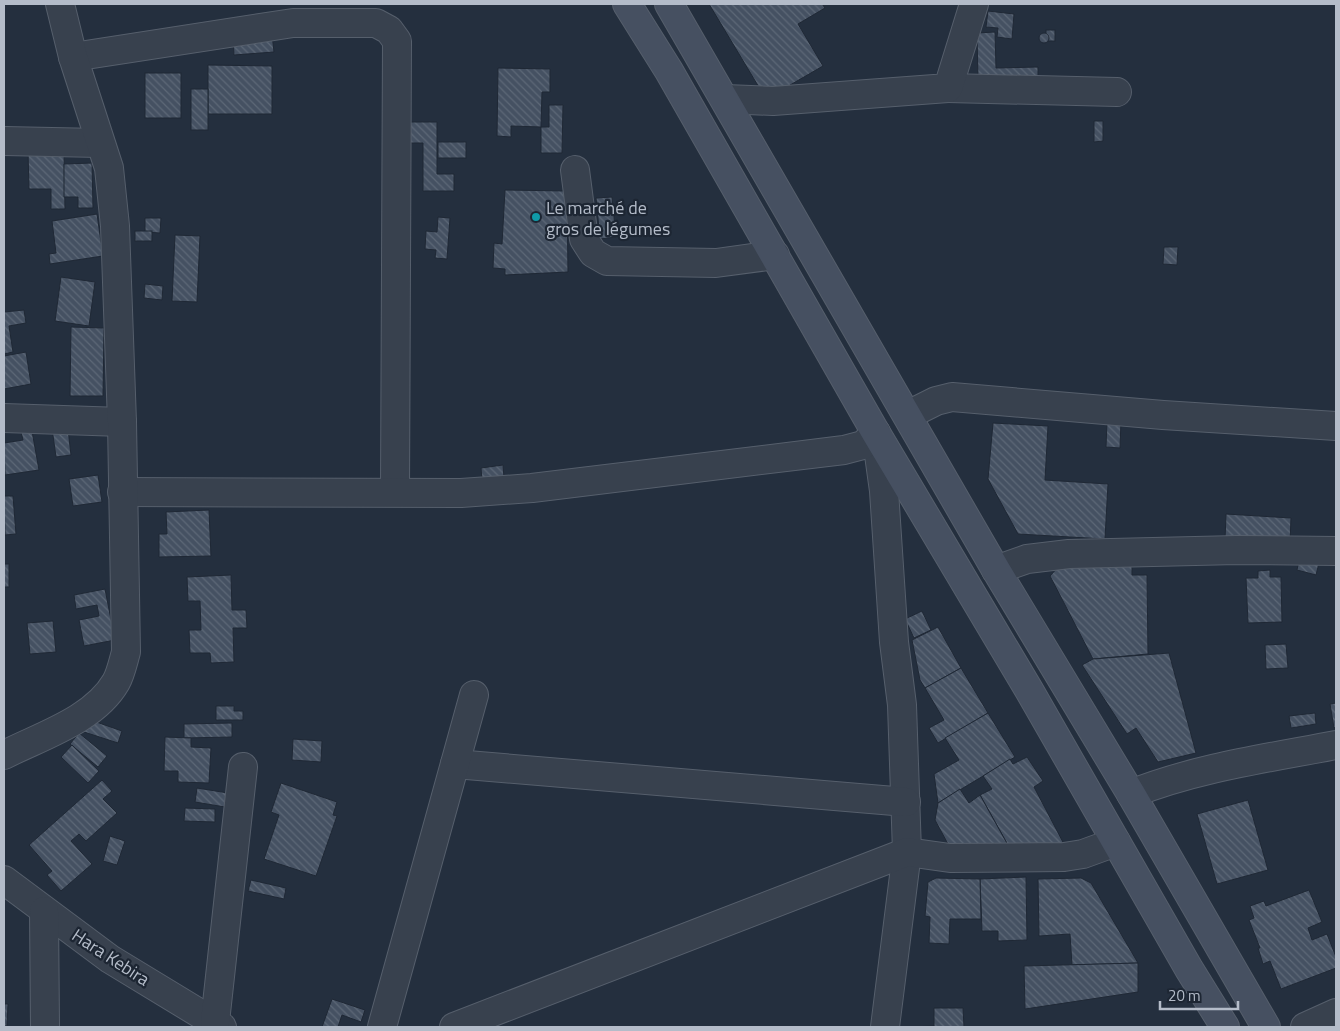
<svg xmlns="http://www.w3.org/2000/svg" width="1340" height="1031" font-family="'Titillium Web',sans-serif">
  <defs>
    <pattern id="building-back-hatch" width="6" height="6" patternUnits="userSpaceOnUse" patternTransform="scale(1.25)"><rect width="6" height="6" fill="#455162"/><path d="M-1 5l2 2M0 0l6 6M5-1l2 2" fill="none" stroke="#5d6877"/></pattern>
  </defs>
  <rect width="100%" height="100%" fill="#242f3e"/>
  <g fill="url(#building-back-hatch)" stroke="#1f2835">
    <path d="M709,4H822L825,8L798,24L823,66L766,99Z"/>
    <path d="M988,11L1014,14L1012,39L997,37L998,28L986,27Z"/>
    <rect x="1046" y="30" width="9" height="11"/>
    <path d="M995,32L996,68L1038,67V81L978,82L977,33Z"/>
    <circle cx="1044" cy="38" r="5"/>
    <path d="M272,34L274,52L234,55L233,38Z"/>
    <path d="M208,65L272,66V114H208Z"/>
    <path d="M498,68L550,69V92H542L541,127L511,126V137L497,136Z"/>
    <rect x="145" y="73" width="36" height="45"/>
    <rect x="191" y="89" width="17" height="41"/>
    <path d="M549,105H563L562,153H541V127H549Z"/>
    <path d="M1094,121H1103V141L1094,142Z"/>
    <path d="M408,122H437V174H454V191H423V143H408Z"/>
    <rect x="438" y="142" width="28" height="16"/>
    <path d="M64,151L65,209H51V189H29L28,152Z"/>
    <path d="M92,163L93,208H78V197H64V164Z"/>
    <path d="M505,190L567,191L568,272L505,275V269L493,268L494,243L502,244Z"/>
    <path d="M612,197L616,237L600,239L596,198Z"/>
    <path d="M97,214L103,256L50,264L49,254L56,253L52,221Z"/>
    <path d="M438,217L450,218L447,259L435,258L436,250L425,249L426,231L437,232Z"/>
    <path d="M145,218H161L160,233L145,232Z"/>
    <rect x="135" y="231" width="17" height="10"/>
    <path d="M175,235L200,236L197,302L172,301Z"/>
    <path d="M1164,247H1178L1177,265L1163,264Z"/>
    <path d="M61,277L95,282L89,326L55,321Z"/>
    <path d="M145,284L163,286L162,300L144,298Z"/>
    <path d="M24,310L26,323L9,326L13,352L4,354V312Z"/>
    <path d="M71,327L104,328L103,396H70Z"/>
    <path d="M26,352L31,384L4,389V356Z"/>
    <path d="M66,412L71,455L56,457L50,414Z"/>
    <path d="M1107,421H1121L1120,448L1106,447Z"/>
    <path d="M993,423L1048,426L1045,480L1108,484L1105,539L1018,534L988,479Z"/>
    <path d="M32,431L39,470L5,475L4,443L23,440L21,432Z"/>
    <path d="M503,465L504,478L482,480L481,468Z"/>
    <path d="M98,475L102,502L73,506L69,479Z"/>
    <path d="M4,496H13L16,534L5,535Z"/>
    <path d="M209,510L211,556L159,557V534H167L166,512Z"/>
    <path d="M1226,514L1291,518L1290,543L1225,540Z"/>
    <path d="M1300,555L1320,559L1316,575L1297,570Z"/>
    <rect x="4" y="564" width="5" height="23"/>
    <path d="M1132,565V575H1147L1148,654L1093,659L1050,576L1059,566Z"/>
    <path d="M1270,570V577H1281L1282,622L1248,623L1246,578H1258V571Z"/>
    <path d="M231,575L232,610H246L247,628H233L234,662L211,663L210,653H190L189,630H201L200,601H188L187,577Z"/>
    <path d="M105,589L115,640L84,646L79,620L99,616L97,605L76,609L74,595Z"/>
    <path d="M922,611L931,630L914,638L905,619Z"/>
    <path d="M53,621L56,652L30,654L27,623Z"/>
    <path d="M938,627L961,668L925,688L920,680L912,640Z"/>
    <path d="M1286,644L1288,668L1266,669L1265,645Z"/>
    <path d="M1169,653L1196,753L1158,762L1136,728L1127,734L1082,665L1093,659Z"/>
    <path d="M961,668L988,713L938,743L929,728L944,720L925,688Z"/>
    <path d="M1336,703V727L1334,728L1330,704Z"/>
    <path d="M216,706H234V711H243V720H216Z"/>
    <path d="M988,713L1015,757L938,803L934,774L959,760L945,738Z"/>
    <path d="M1315,713L1316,724L1291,728L1289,716Z"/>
    <path d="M85,718L122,731L118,743L81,731Z"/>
    <path d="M232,723V737L184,738V724Z"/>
    <path d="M79,733L107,756L98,767L70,744Z"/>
    <path d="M165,737L191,738V747L211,748L209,783L178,782V771H164Z"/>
    <path d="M293,739L322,741L321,762L292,760Z"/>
    <path d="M72,745L99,771L88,783L61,757Z"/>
    <path d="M1027,757L1043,781L1034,787L1065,846L1009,847L980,795L992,789L983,776L1010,759L1013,764Z"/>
    <path d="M102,780L112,791L103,799L117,813L86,841L79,834L71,841L92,864L61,891L47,875L52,871L29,845Z"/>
    <path d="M281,783L337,802L333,815L337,816L316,876L264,859L279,815L271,812Z"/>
    <path d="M197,788L228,793L225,807L195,802Z"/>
    <path d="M960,789L969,803L980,795L1009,847H953L948,844L935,820L938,803Z"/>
    <path d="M1248,800L1268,870L1217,884L1197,814Z"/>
    <path d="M185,808L215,809V822L184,821Z"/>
    <path d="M110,836L125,841L117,865L103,861Z"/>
    <path d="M1026,877L1027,940L998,941V931H982L980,879Z"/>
    <path d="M936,878L980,879L981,919H950L949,944L929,943L930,917L925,916L928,882Z"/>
    <path d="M1081,878L1091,883L1138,963L1072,965L1070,934L1039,936L1038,879Z"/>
    <path d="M251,880L286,888L284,899L248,891Z"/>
    <path d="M1309,890L1322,922L1308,928L1312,940L1327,934L1336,957V968L1281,989L1270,961L1263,964L1258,948H1260L1249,920L1254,918L1250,906L1264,901L1266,906Z"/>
    <path d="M1138,963V992L1025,1009L1024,966Z"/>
    <path d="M332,999L365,1010L361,1022L342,1015L338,1027H322Z"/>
    <path d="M4,1004H8L7,1026H4Z"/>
    <path d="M934,1008H963L964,1027H912L934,1026Z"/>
  </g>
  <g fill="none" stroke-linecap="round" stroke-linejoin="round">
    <g stroke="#565f6c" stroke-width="30">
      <g id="street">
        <path d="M73,57L293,23H376L389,30L397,41L395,491"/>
        <path d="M948,88L1117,92"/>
        <path d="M725,99L773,101L948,88L974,4"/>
        <path d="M4,141L100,143"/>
        <path d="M575,170L584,239L593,253L607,261L716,263L775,255"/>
        <path d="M908,415L936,401L952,397L1163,415L1336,426"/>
        <path d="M4,418L122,422"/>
        <path d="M876,433L884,491L894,642L902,705L907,852L885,1027"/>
        <path d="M122,492L461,493L532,488L844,450L863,445L876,433"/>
        <path d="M996,570L1027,559L1069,554L1237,550L1336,551"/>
        <path d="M4,755C41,736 94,720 116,682C121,673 123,662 126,652L122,422L115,226L109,168L73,57L60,4"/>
        <path d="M455,764L906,802"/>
        <path d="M1131,794C1196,768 1268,758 1336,745"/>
        <path d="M4,880L110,959L222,1027"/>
        <path d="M44,911L45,1027"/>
        <path d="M215,1022L243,767"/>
        <path d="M382,1027L474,695"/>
        <path d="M454,1027L907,852L950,858L1064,857L1083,854L1116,842"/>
        <path d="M1305,1027L1336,1013"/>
      </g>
    </g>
    <g stroke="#565f6c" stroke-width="30">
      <g id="secondary">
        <path d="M627,4L669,71L876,433L1029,690L1189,969L1225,1027"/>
        <path d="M669,4L996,570L1131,794L1266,1027"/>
      </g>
    </g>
    <use href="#street" stroke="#38414e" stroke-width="28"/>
    <use href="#secondary" stroke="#465061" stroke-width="28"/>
  </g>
  <circle fill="#0f9aa8" stroke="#1d2633" stroke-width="2" cx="536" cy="217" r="5"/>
  <g text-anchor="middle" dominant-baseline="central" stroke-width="4.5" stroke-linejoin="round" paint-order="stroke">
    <g font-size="18" fill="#b4bcc9" stroke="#1d2633" text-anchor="start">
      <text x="546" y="207">Le marché de<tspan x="546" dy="21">gros de légumes</tspan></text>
    </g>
    <g font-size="18" fill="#b4bcc9" stroke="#1d2633">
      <text transform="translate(111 957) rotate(33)">Hara Kebira</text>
    </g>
  </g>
  <rect width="1340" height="1031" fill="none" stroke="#b4bcc9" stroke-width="10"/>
  <path d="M1160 1001v8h78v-8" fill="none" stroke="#b4bcc9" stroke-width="2.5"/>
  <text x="1168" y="1001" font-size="15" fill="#b4bcc9" stroke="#1d2633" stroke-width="4" paint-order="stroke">20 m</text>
</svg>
